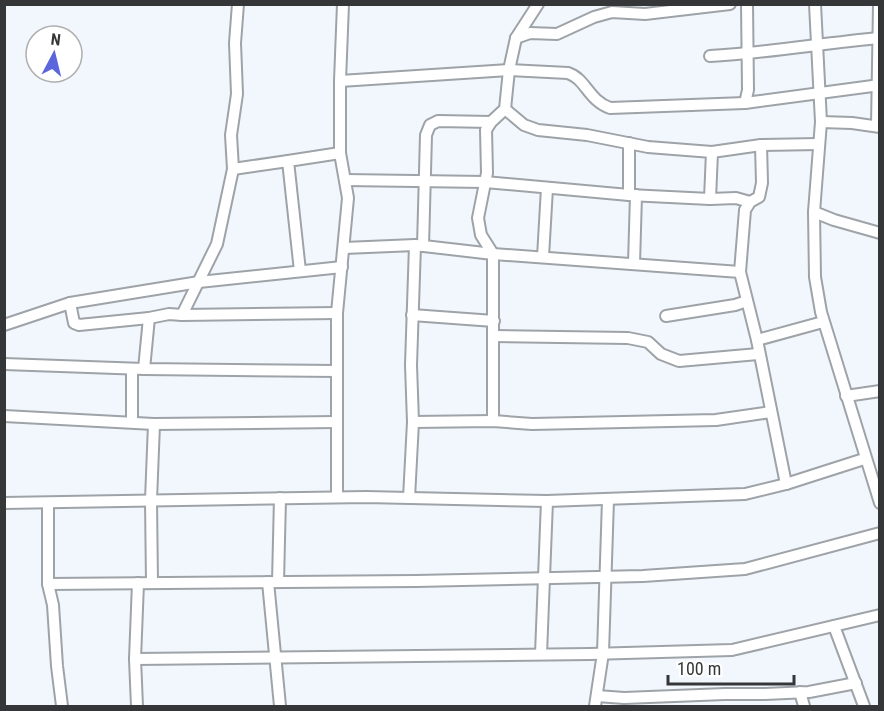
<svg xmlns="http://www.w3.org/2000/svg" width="884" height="711" font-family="'Roboto Condensed',sans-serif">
  <rect width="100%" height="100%" fill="#f2f7fd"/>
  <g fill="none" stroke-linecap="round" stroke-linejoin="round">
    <g stroke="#9ea3a8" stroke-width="14">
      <g id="street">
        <path d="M747,4L748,90L745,103L880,85"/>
        <path d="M815,4L821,122L814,212L815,277L821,312L880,503"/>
        <path d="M516,38L530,33L557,34L594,17L612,12L645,14L730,4"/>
        <path d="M710,56C767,53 823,43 880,38"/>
        <path d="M340,81L509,70L568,73C586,79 588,100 610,108L745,103"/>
        <path d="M505,109L524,125L538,130L587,135L648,147L712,152L761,145L819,144"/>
        <path d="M821,122L852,123L880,127"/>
        <path d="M877,126L879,4"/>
        <path d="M629,143V195"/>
        <path d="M233,169L288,161"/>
        <path d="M345,180L485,182L629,195L710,199L736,198L750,202"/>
        <path d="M710,199L712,152"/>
        <path d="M814,212L834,220L880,233"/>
        <path d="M423,246L426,135L430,125L438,121L491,122"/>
        <path d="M344,248L415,245L493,254L740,272L757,340L786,484"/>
        <path d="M543,257L547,188"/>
        <path d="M634,264L636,195"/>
        <path d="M300,271L288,161L340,153"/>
        <path d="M740,272L745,210L750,202L759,197L762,183L761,145"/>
        <path d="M70,303L74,323L79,325L149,318"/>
        <path d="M182,315L337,313"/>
        <path d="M412,315L494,321"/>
        <path d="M666,316L735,305L747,301"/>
        <path d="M4,325L70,303L199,282L342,267"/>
        <path d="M494,336L628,338L648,342L661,354L679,361L758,354"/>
        <path d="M757,340L823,322"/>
        <path d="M4,364L144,369L337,371"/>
        <path d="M132,369V422"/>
        <path d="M144,369L149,318L169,314L182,315L217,244L233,169L231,135L237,94L235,43L238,4"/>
        <path d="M846,396L880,391"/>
        <path d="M4,416L154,424L336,422"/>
        <path d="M493,421V254L481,235L478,218L487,173L486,130L491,122L505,109L509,70L516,38L538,4"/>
        <path d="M413,422L493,421L532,424L716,420L771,412"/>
        <path d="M337,497V313L348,198L340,153V81L343,4"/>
        <path d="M409,498L413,422L411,365L415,245"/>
        <path d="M4,503L366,497L547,501L745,494L786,484L864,459"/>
        <path d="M48,503V584L53,605L57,666L62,706"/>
        <path d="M268,582L280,706"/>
        <path d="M278,582L280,498"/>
        <path d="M152,583L151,500L154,424"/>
        <path d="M48,584L416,581L643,576L745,569L880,533"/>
        <path d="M834,626L864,706"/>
        <path d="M541,654L547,501"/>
        <path d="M135,659L590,654L732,650L880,615"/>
        <path d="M800,692L804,706"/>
        <path d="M597,696L624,698L725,694H765L809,692L856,683"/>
        <path d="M137,706L135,659L138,583"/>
        <path d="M595,706L603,653L608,500"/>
      </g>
    </g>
    <use href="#street" stroke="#fff" stroke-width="10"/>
  </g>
  <rect width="884" height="711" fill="none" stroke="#343638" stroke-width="12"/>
  <g transform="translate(54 54) rotate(7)"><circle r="28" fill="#ffffff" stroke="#aeafaf" stroke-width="1.5"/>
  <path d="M0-4.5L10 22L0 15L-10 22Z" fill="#5b65dc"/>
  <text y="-9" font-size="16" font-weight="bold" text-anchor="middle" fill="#343638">N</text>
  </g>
  <path d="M668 675v9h126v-9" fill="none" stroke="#343638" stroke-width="3"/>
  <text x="677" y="675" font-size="18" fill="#343638" stroke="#ffffff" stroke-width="4.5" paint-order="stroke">100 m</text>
</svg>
